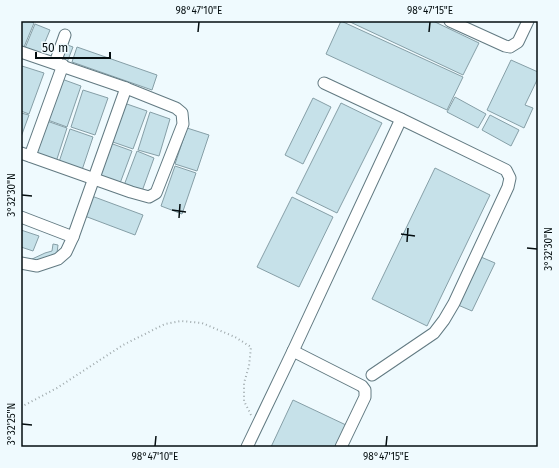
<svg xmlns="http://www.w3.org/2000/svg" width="559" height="468" font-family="'Fira Sans',sans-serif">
  <rect width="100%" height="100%" fill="#effafe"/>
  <g fill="#c6e1e9" stroke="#869fa7">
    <path d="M21,21H30L34,23L24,47L21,45Z"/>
    <path d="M341,21L463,77L447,110L326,54Z"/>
    <path d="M348,21H433L479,43L463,75Z"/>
    <path d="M35,24L50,30L40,54L25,48Z"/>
    <path d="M65,44L73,47L66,65L58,62Z"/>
    <path d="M77,47L157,75L152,90L72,62Z"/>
    <path d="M511,60L538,72V78L525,105L533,108L524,128L487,110Z"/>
    <path d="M22,66L44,73L29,114L21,111V69Z"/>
    <path d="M59,78L81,86L67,127L45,119Z"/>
    <path d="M83,90L108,98L95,135L71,127Z"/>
    <path d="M455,97L486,114L478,128L447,112Z"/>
    <path d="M313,98L331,107L303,164L285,155Z"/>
    <path d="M124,103L147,111L133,149L110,141Z"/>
    <path d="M341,103L382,123L337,213L296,193Z"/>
    <path d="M150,112L170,119L159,156L138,150Z"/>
    <path d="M21,113L29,115L21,137Z"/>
    <path d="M490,115L519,130L511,146L482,130Z"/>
    <path d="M44,120L67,128L55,165L32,157Z"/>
    <path d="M187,128L209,135L197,171L175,164Z"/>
    <path d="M70,129L93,137L81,173L58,165Z"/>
    <path d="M110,143L132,151L119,186L98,178Z"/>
    <path d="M137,151L154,158L141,194L123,188Z"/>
    <path d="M175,166L196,173L182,214L161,206Z"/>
    <path d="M435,168L490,195L427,326L372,299Z"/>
    <path d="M89,195L143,215L135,235L82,215Z"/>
    <path d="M292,197L333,217L299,287L257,267Z"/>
    <path d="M21,230L39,236L33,251L21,247Z"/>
    <path d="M53,244L58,245L57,253L55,256L31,263L30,260L45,253L52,251Z"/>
    <path d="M481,257L495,263L472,311L458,305Z"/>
    <path d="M293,400L346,425L335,447H271Z"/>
  </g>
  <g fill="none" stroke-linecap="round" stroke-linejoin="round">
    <g stroke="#627a82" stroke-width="13">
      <g id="minor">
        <path d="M450,21L505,46L510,47L518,42L528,21"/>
        <path d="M21,52L126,88L176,108L182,113L183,124L156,193L149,197L131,192L21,153"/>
        <path d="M55,63L65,35"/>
        <path d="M324,83L401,119L506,170L510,178L508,187L454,303L444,320L434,333L372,375"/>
        <path d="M30,156L63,65"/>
        <path d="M21,217L73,237"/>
        <path d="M21,263L37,266L58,259L66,252L73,237L126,88"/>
        <path d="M293,351L362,386L365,390V397L341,447"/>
        <path d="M247,447L293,351L401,119"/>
      </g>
    </g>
    <path stroke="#9fa9ac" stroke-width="2" stroke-dasharray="1 3" stroke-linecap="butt" d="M21,407L57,388L123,345L165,324L181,321L202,323L235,337L251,347L249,366L244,383V401L251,415"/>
    <use href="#minor" stroke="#fff" stroke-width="11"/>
  </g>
  <path fill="none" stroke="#050e10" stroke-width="1.5" d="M198,32L199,22M429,32L430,22M22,195L32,196M172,210L186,212M179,218L180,204M401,234L415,236M407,242L408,228M527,248L537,249M22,424L32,425M155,446L156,436M386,446L387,436"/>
  <rect width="559" height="468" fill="none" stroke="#effafe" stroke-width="44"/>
  <path d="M36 52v6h74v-6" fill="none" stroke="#050e10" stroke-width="2"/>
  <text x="42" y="52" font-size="12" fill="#050e10" stroke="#effafe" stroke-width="3" paint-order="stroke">50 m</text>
  <rect x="22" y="22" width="515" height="424" fill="none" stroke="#050e10" stroke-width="1.5"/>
  <g font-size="10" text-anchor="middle" fill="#050e10">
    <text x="199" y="14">98°47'10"E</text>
    <text x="430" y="14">98°47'15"E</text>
    <text transform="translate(11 195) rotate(-90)" y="4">3°32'30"N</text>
    <text transform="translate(548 249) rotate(-90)" y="4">3°32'30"N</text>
    <text transform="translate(11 424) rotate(-90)" y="4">3°32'25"N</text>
    <text x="155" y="460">98°47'10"E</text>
    <text x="386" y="460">98°47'15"E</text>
  </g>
</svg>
